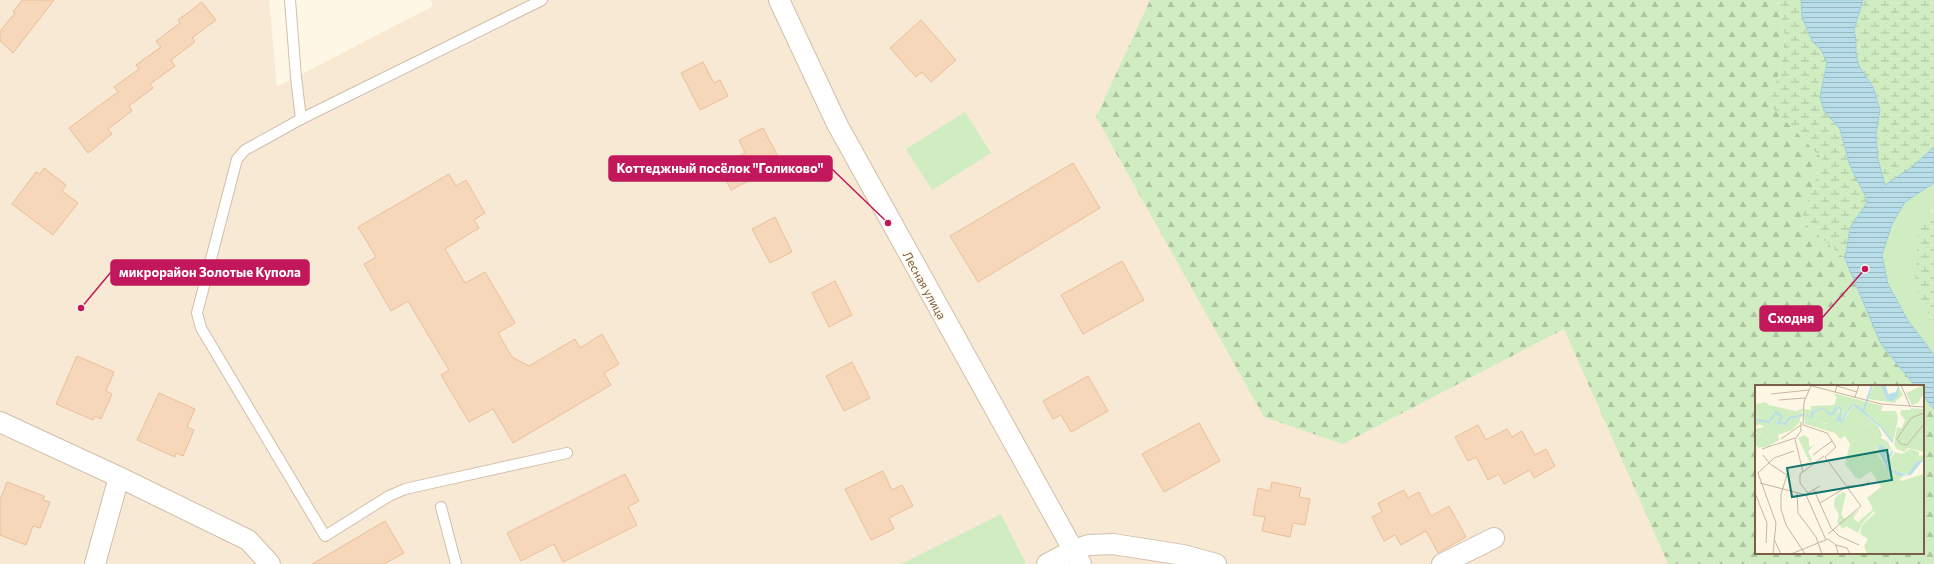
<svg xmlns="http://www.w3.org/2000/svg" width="1934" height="564" font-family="Commissioner,sans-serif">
  <defs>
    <pattern id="forest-firs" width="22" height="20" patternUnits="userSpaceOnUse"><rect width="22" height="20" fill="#d0edc2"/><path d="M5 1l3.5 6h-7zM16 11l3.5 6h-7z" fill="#aec3a0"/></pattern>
    <pattern id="wetland-marsh" width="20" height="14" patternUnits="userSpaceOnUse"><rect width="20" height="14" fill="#d0edc2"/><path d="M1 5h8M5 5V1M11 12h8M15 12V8" fill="none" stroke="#aec3a0"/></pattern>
    <pattern id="water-rules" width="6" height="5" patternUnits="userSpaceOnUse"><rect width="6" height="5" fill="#b8deea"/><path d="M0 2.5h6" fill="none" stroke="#9bb7c0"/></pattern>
  </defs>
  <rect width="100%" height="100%" fill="#fef7e5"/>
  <path fill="#f7e9d3" d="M0,0H269L277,87L433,6L431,0H1150L1096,117L1343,444L1565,328L1668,564H0Z"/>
  <g fill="#d0edc2">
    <path d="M965,112L991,153L932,190L906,149Z"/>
    <path d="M1934,183V209L1931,211L1921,304L1934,321V355L1907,319L1888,284L1882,255L1892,224L1905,202Z"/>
    <path d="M1001,514L1026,564H901Z"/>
  </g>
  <path fill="url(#forest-firs)" d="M1150,0H1778L1785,37L1780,70L1770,104L1824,160L1801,220L1845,259L1881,344L1915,386H1756V553H1923V396L1934,409V564H1668L1564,329L1343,444L1264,417L1096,117Z"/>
  <g fill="url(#wetland-marsh)">
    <path d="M1778,0H1801L1802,17L1812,41L1821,50L1827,62L1824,73V111L1840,129L1850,166L1868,201L1850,228L1845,259L1801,220L1823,160L1769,104L1780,70L1785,37Z"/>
    <path d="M1863,0H1934V147L1912,167L1885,185L1878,159L1876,135L1880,110L1873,87L1859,66L1856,54V42L1854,30Z"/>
    <path d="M1934,209V321L1921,304L1915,280L1918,232Z"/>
  </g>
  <path fill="url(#water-rules)" stroke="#9dcddd" d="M1801,0H1863L1854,30L1856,42V54L1859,66L1873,87L1880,110L1876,135L1878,159L1885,185L1912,167L1934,147V183L1905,202L1892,224L1882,255L1888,284L1907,319L1934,355V409L1923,396V386H1915L1881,344L1845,259L1850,228L1868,201L1850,166L1840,129L1824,111L1820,97L1827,62L1821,50L1812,41L1802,17Z"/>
  <g fill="#f6d7ba" stroke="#eabf99">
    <path d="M22,0H54L13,53L0,41V31L15,13L13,12Z"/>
    <path d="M202,2L216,20L192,38L195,42L171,60L175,66L150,84L153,88L129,106L132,111L108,129L112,134L88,153L69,128L118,92L114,87L139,69L136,65L161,47L156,41L180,23L178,20Z"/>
    <path d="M921,20L956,60L931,82L922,72L916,77L890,48Z"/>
    <path d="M703,62L714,83L720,80L728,96L700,110L681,73Z"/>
    <path d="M763,128L782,164L731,190L719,166L745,153L739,140Z"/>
    <path d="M1073,163L1100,208L978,282L950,236Z"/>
    <path d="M44,168L66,185L62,191L78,203L53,235L12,204L36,172L40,174Z"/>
    <path d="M449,174L456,186L466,180L485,213L474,220L479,228L445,249L465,283L485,272L515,323L498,333L512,357L529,366L575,339L580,348L602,334L619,364L604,373L611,385L513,443L493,409L469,422L441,375L449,370L408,301L391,311L364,264L376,257L358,227Z"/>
    <path d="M775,217L792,252L770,263L752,229Z"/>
    <path d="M1122,261L1144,300L1083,334L1061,295Z"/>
    <path d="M835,281L852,315L829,327L812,293Z"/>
    <path d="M77,356L114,372L106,391L112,394L101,419L95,416L93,420L56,404Z"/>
    <path d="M852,362L870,398L844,411L826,376Z"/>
    <path d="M1088,376L1108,411L1071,432L1061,415L1053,419L1043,401Z"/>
    <path d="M159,393L195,409L187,427L194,430L183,456L176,453L175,457L137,440Z"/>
    <path d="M1199,423L1220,461L1164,492L1142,454Z"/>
    <path d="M1478,425L1486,440L1507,429L1512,437L1522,431L1535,455L1546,449L1555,466L1534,478L1530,470L1504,484L1499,474L1488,480L1476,457L1468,461L1455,437Z"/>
    <path d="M883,471L892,490L902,485L913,506L889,518L894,529L871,540L845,489Z"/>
    <path d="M625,474L639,501L628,507L637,525L563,562L554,544L521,561L507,533Z"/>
    <path d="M7,482L44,496L43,500L50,502L40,528L33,526L26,545L0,535V500Z"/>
    <path d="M1272,482L1301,488L1299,497L1310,499L1305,525L1293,523L1290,537L1262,531L1265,517L1253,515L1258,488L1270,491Z"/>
    <path d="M1404,490L1408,498L1419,492L1431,516L1449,506L1466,537L1438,553L1426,531L1401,545L1395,535L1384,541L1372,517L1382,512L1378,503Z"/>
    <path d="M385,521L404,553L384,564H312Z"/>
  </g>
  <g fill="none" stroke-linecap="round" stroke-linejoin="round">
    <g stroke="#d1bfaa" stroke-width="12">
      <g id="service">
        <path d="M290,0L296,77L301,119L245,150L237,159L197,313L201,328L325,536L389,496L405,489L567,453"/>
        <path d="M301,119L542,0"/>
        <path d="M441,507L456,564"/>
      </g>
    </g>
    <g stroke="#d1bfaa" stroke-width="22">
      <g id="minor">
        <path d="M779,0L837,124L1081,564"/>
        <path d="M0,422L119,477L248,540L270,564"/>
        <path d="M95,564L119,477"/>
        <path d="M1047,564L1073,550L1089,545L1113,544L1183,555L1216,564"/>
        <path d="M1442,564L1494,538"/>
      </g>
    </g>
    <use href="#service" stroke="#fff" stroke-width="10"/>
    <use href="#minor" stroke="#fff" stroke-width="20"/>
  </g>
  <g text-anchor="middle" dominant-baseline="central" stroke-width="3" stroke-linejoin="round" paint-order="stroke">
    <g font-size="12" fill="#7a5e48" stroke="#fffaed">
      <text transform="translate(925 285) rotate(61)">Лесная улица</text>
    </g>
  </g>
  <g transform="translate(1755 385)">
    <rect width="169" height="169" fill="#fef7e5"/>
    <path d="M77,8L128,21L122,35L128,40L130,49L126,41L97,19L86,36V24L83,21L79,24L78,29L74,30H78L80,23L84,22L83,37L65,39L62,32L50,40L49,30L52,29H49V24L56,25V21L79,20L82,12ZM11,17L14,20L41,26L48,23L44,39L36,35L30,40L21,38L28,42L27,44L22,48L7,47L3,50L0,44L9,42L4,39L0,42L1,32L6,33L0,31V19ZM98,20L110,30L108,35L110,33L116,37L112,41L106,37V34L93,29ZM23,49L24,55L14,61L4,63L0,59V53Z" fill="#d0edc2"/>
    <path d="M169,0V8L163,18L157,20L151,8ZM93,29L105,32L106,37L112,41L116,37L107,34L110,30L123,41L127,50L125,54L121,50L120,54L124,58L119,60L124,72L132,84L149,92L144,94L146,96L169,89V169H112L109,161L113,154L105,149L107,140L120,128L119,126L107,139L103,148L91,141L88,144L82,137L84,130L79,121L80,113L88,107L91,109L86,130L90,134L105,124L98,133L103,137L118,124L112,113L126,102L116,86L105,94L101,93L90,79L95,59L90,51L85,54L80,48L50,39L63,31L65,39H71L76,34L85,38ZM36,35H43V39L37,45L22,50L0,53V47L4,50L7,47H22L28,42L22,41L20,38L30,40ZM49,50L54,53V62L59,60L53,67L57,74L55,78L43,53Z" fill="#d0edc2"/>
    <path d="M119,0H126L129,3L132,15L143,7V0L148,10L139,18L113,14ZM126,26H141L143,33L138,58L122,35ZM121,50L133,57L136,63L131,75L129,63L124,59L130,80L118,58H123L120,54ZM155,64L164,67V71L169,70V74L162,77L154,89L142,88L134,81L133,78L140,67L147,69Z" fill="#d0edc2"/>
    <path d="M156,23L169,24V67L153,63L149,67L142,64L139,60L142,42L147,43L150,35L145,29L146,25H155Z" fill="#d0edc2"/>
    <path d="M126,0L131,1L133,9L141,7L143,0V11L137,16L132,15ZM100,19L126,41L137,55L138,67L132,79L137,85L152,90L162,77L169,74L156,90L145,91L132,84L124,65V59L129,62L131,75L138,64L137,58L125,42L98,20L86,38L82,36L85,25L83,22L78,30H74L69,24L60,26L57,33L55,34L52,30H49L52,29L55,33L57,26L68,23L77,29L79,23L84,21L86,23V36L96,20Z" fill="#b8deea"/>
    <path fill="none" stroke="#b8deea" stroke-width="2" d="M108,27L117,0M0,35L14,37L21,27L27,32L23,38L30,39L34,33L49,30"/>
    <path fill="none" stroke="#c5b5a1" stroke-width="1" d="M53,0L126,19L169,22M146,0L155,21M56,1L49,17L48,40L72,48L81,62L70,72L106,121L73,149M80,7L82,1L102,7M16,9L54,5M100,12L104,0M24,15L50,13M169,28L156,33L142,54L146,59L152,60L169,39M46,37V46L40,54L48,87L45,89V98L53,108L65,101M26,54L46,40M7,64L40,53M8,70L15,79L32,90L26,109V124L31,140L50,169M58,70L77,56M48,87L69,71M5,98L51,110L71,155M59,105L76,143L84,151L104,160M42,107L43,128L61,152L67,169M0,108L12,138L11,158M65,118L93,101H108L114,97M19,154L26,169M81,160L92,163L95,169M18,169L21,138L3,88L19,73L39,66M36,169L73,154L81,160L83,169"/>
    <path fill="#0f766e" fill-opacity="0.15" stroke="#0f766e" stroke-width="2" d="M132,65L137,95L37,112L32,83Z"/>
    <rect width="169" height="169" fill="none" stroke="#7a5e48" stroke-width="2"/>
  </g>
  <path fill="none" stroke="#c2185b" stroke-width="1.5" d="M888 223L832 169M81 308L111 272M1865 269L1822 318"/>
  <g fill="#c2185b" stroke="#fffaed" stroke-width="1.5">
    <circle cx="888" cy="223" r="4"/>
    <circle cx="81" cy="308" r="4"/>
    <circle cx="1865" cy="269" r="4"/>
  </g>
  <g fill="#c2185b" stroke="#c2185b" stroke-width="1.5">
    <rect x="609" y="156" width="223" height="25" rx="4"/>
    <rect x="111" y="260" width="198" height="25" rx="4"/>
    <rect x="1760" y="306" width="62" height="25" rx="4"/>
  </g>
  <g font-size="13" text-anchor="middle" font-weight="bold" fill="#fff">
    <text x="720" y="173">Коттеджный посёлок "Голиково"</text>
    <text x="210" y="277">микрорайон Золотые Купола</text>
    <text x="1791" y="323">Сходня</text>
  </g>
</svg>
